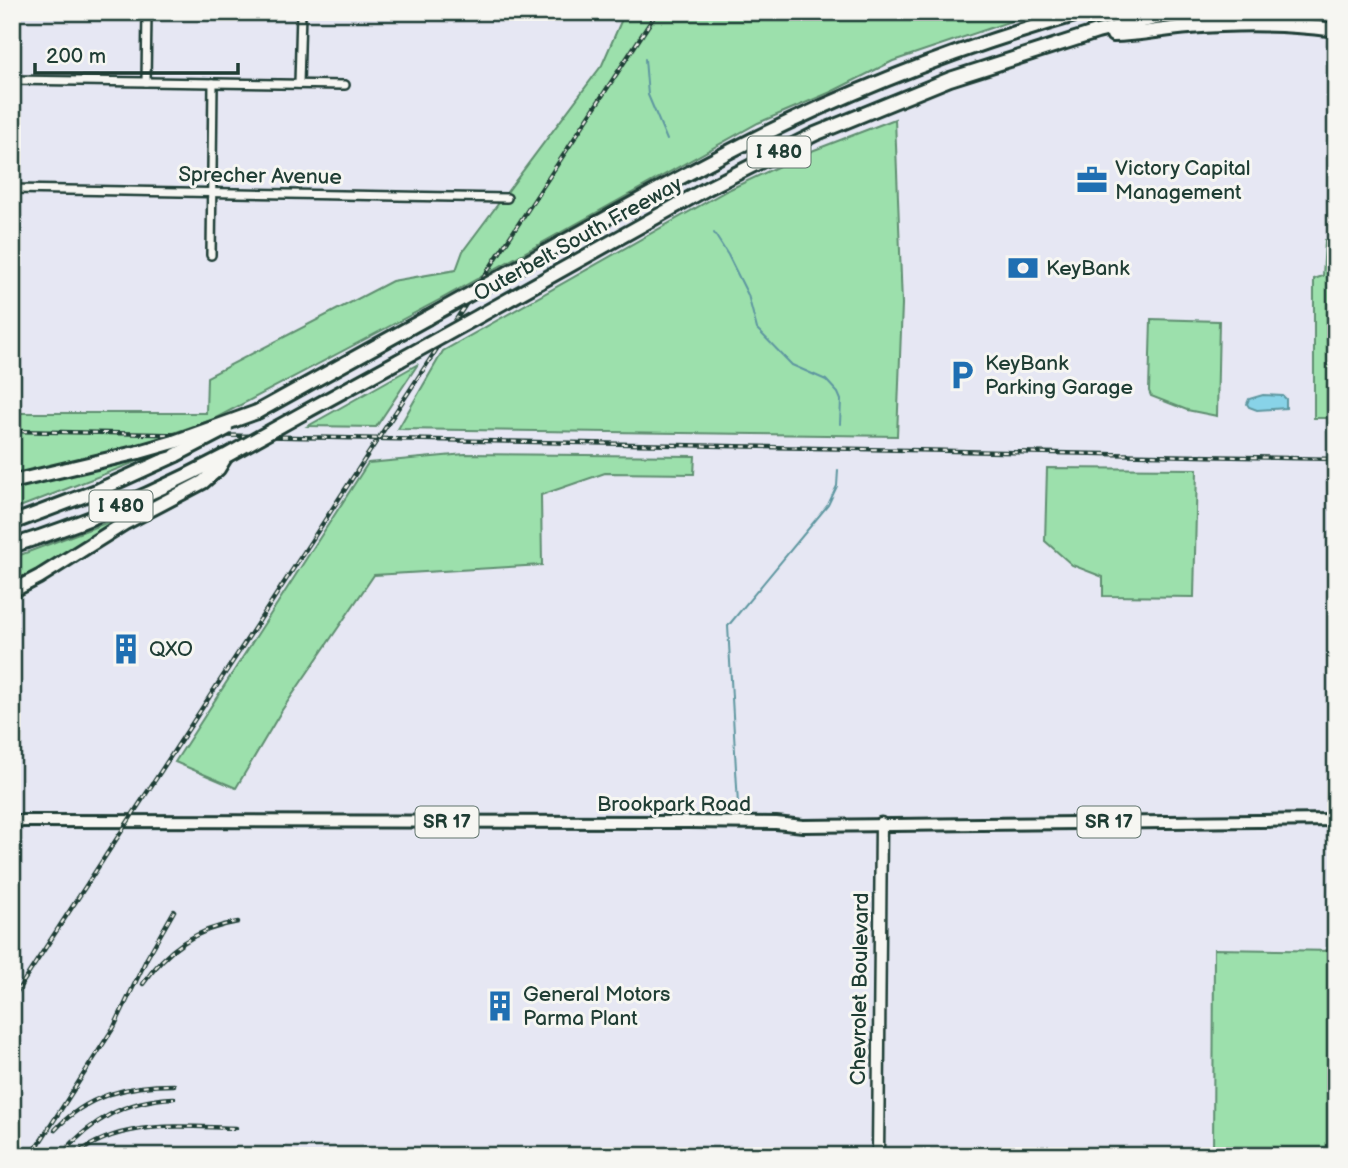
<svg xmlns="http://www.w3.org/2000/svg" width="1348" height="1168" font-family="'Balsamiq Sans',sans-serif">
  <rect width="100%" height="100%" fill="#e6e7f3"/>
  <filter id="ink" filterUnits="userSpaceOnUse"><feTurbulence type="fractalNoise" baseFrequency=".0143" numOctaves="2"/><feDisplacementMap in="SourceGraphic" scale="14" xChannelSelector="R" yChannelSelector="G"/><feConvolveMatrix kernelMatrix="1 2 1 2 8 2 1 2 1" color-interpolation-filters="sRGB"/></filter>
  <g filter="url(#ink)">
    <g fill="#9ce0ac" stroke="#5e8e70" stroke-width="2">
      <path d="M625,12H1038L893,61L831,92L758,123L441,299L214,419L136,446L12,475V413H206L207,377L392,281L456,270L463,251L602,65Z"/>
      <path d="M895,119L902,304L897,436L398,429L443,351L726,191L809,152Z"/>
      <path d="M1325,240H1336V418H1314V279L1323,276Z"/>
      <path d="M1151,319L1219,321L1217,416L1187,410L1151,396L1149,391Z"/>
      <path d="M418,364L376,427L308,426Z"/>
      <path d="M465,454L695,456L694,474L605,473L541,495L542,565L374,575L282,710L236,788L175,762L368,463Z"/>
      <path d="M139,456L146,458L12,510V487Z"/>
      <path d="M1047,468L1197,469L1194,597L1103,596V577L1072,565L1045,541Z"/>
      <path d="M119,518L121,522L12,586V558Z"/>
      <path d="M1214,949L1336,951V1156H1213Z"/>
    </g>
    <path fill="#88d3e8" stroke="#5e97a0" stroke-width="2" d="M1263,395L1283,396L1286,399V408L1257,410L1249,407L1247,404L1249,399Z"/>
    <g fill="none" stroke-linecap="round" stroke-linejoin="round">
      <g stroke="#5e97a0" stroke-width="2">
        <path d="M639,20L642,12"/>
        <path d="M645,59L648,95L667,140"/>
        <path d="M714,233L728,255L748,295L757,329L792,365L826,380L838,393L841,400L840,424"/>
        <path d="M738,805L728,626L828,505L837,486L838,470"/>
      </g>
      <g stroke="#1f3d34" stroke-width="12">
        <g id="minor">
          <path d="M12,80L345,85"/>
          <path d="M146,82L147,12"/>
          <path d="M299,84L301,12"/>
          <path d="M12,189L507,198"/>
          <path d="M211,255L213,83"/>
        </g>
      </g>
      <g stroke="#1f3d34" stroke-width="15">
        <path id="secondary" d="M878,1156L881,823"/>
      </g>
      <g stroke="#1f3d34" stroke-width="16">
        <path id="primary" d="M12,821L688,822L776,823L803,826L1336,820"/>
      </g>
      <g stroke="#1f3d34" stroke-width="18">
        <g id="motorway">
          <path d="M1113,35C1138,35 1164,29 1189,27C1238,23 1287,23 1336,30"/>
          <path d="M508,273C589,228 669,182 752,140C858,87 970,44 1085,12"/>
          <path d="M481,315L708,188L815,134L950,79L1097,32L1181,12"/>
          <path d="M307,411L400,360"/>
          <path d="M257,412L427,318"/>
          <path d="M12,482L139,452"/>
          <path d="M12,523L99,490L176,455"/>
          <path d="M12,546C86,523 157,492 225,456"/>
          <path d="M12,591L39,577L125,523L203,482L218,469L226,456"/>
        </g>
      </g>
      <use href="#minor" stroke="#f6f6f2" stroke-width="7"/>
      <use href="#secondary" stroke="#f6f6f2" stroke-width="10"/>
      <use href="#primary" stroke="#f6f6f2" stroke-width="10"/>
      <use href="#motorway" stroke="#f6f6f2" stroke-width="12"/>
      <g stroke="#1f3d34" stroke-width="4.5">
        <g id="rail">
          <path d="M12,431L1336,459"/>
          <path d="M143,984C167,949 196,929 238,922"/>
          <path d="M12,999L657,12"/>
          <path d="M55,1130C87,1095 128,1085 174,1085"/>
          <path d="M31,1156L114,1027L147,958L174,911"/>
          <path d="M60,1156C91,1120 126,1100 174,1098"/>
          <path d="M74,1156C121,1119 180,1127 236,1128"/>
        </g>
      </g>
      <use href="#rail" stroke="#f6f6f2" stroke-width="2" stroke-dasharray="5" stroke-linecap="butt"/>
      <g stroke="#1f3d34" stroke-width="18" stroke-linecap="butt">
        <g id="motorway-bridge">
          <path d="M427,318L508,273"/>
          <path d="M400,360L481,315"/>
          <path d="M139,452L174,442L257,412"/>
          <path d="M176,455L226,429"/>
          <path d="M226,456L307,411"/>
        </g>
      </g>
      <use href="#motorway-bridge" stroke="#f6f6f2" stroke-width="12"/>
    </g>
  </g>
  <defs>
    <g id="office-bare" transform="scale(2.415)"><path d="M-6-3h4V-5.5h4V-3h4V5H-6ZM-1-4.5V-3h2v-1.5ZM-6 0V1H6V0Z" fill="#1f6fb2" stroke="#f6f6f2" stroke-width="2.5" paint-order="stroke"/></g>
    <g id="bank-bare" transform="scale(2.415)"><path d="M-6-4H6V4H-6ZM0-2.3a2.3 2.3 0 1 0 0 4.6a2.3 2.3 0 1 0 0-4.6Z" fill="#1f6fb2" stroke="#f6f6f2" stroke-width="2.5" paint-order="stroke"/></g>
    <g id="parking-bare" transform="scale(2.415)"><path d="M-3.5-5.5H1a3.5 3.5 0 0 1 0 7H-1V5.5H-3.5ZM-1-3.4V-.6H.8a1.4 1.4 0 0 0 0-2.8Z" fill="#1f6fb2" stroke="#f6f6f2" stroke-width="2.5" paint-order="stroke"/></g>
    <g id="building-bare" transform="scale(2.415)"><path d="M-4-6H4V6H1V3H-1V6H-4ZM-2.5-4.3h1.7v1.8h-1.7ZM.8-4.3h1.7v1.8H.8ZM-2.5-1h1.7V.8h-1.7ZM.8-1h1.7V.8H.8Z" fill="#1f6fb2" stroke="#f6f6f2" stroke-width="2.5" paint-order="stroke"/></g>
  </defs>
  <g fill-rule="evenodd">
    <use href="#office-bare" x="1092" y="180"/>
    <use href="#bank-bare" x="1023" y="268"/>
    <use href="#parking-bare" x="962" y="375"/>
    <use href="#building-bare" x="126" y="649"/>
    <use href="#building-bare" x="500" y="1006"/>
  </g>
  <g text-anchor="middle" dominant-baseline="central" stroke-width="6" stroke-linejoin="round" paint-order="stroke">
    <g fill="#f6f6f2" stroke="#60746d" stroke-width="2">
      <rect x="747.5" y="136.5" width="63" height="31" rx="5"/>
      <rect x="89.5" y="490.5" width="63" height="31" rx="5"/>
      <rect x="415.5" y="806.5" width="63" height="31" rx="5"/>
      <rect x="1077.5" y="806.5" width="63" height="31" rx="5"/>
    </g>
    <g font-size="19" font-weight="bold" fill="#1f3d34">
      <text x="779" y="152">I 480</text>
      <text x="121" y="506">I 480</text>
      <text x="447" y="822">SR 17</text>
      <text x="1109" y="822">SR 17</text>
    </g>
    <g font-size="21" fill="#1f3d34" stroke="#f6f6f2" text-anchor="start">
      <text x="1115" y="168">Victory Capital<tspan x="1115" dy="24">Management</tspan></text>
      <text x="1046" y="268">KeyBank</text>
      <text x="985" y="363">KeyBank<tspan x="985" dy="24">Parking Garage</tspan></text>
      <text x="149" y="649">QXO</text>
      <text x="523" y="994">General Motors<tspan x="523" dy="24">Parma Plant</tspan></text>
    </g>
    <g font-size="21" fill="#1f3d34" stroke="#f6f6f2">
      <text transform="translate(260 176) rotate(1)">Sprecher Avenue</text>
      <text transform="translate(578 239) rotate(-29)">Outerbelt South Freeway</text>
      <text x="674" y="804">Brookpark Road</text>
      <text transform="translate(860 989) rotate(-89)">Chevrolet Boulevard</text>
    </g>
  </g>
  <rect width="1348" height="1168" fill="none" stroke="#f6f6f2" stroke-width="42"/>
  <rect x="21" y="21" width="1306" height="1126" fill="none" stroke="#1f3d34" stroke-width="2.5" filter="url(#ink)"/>
  <path d="M35 63v10h203v-10" fill="none" stroke="#1f3d34" stroke-width="3.5"/>
  <text x="46" y="63" font-size="21" fill="#1f3d34" stroke="#f6f6f2" stroke-width="5" paint-order="stroke">200 m</text>
</svg>
